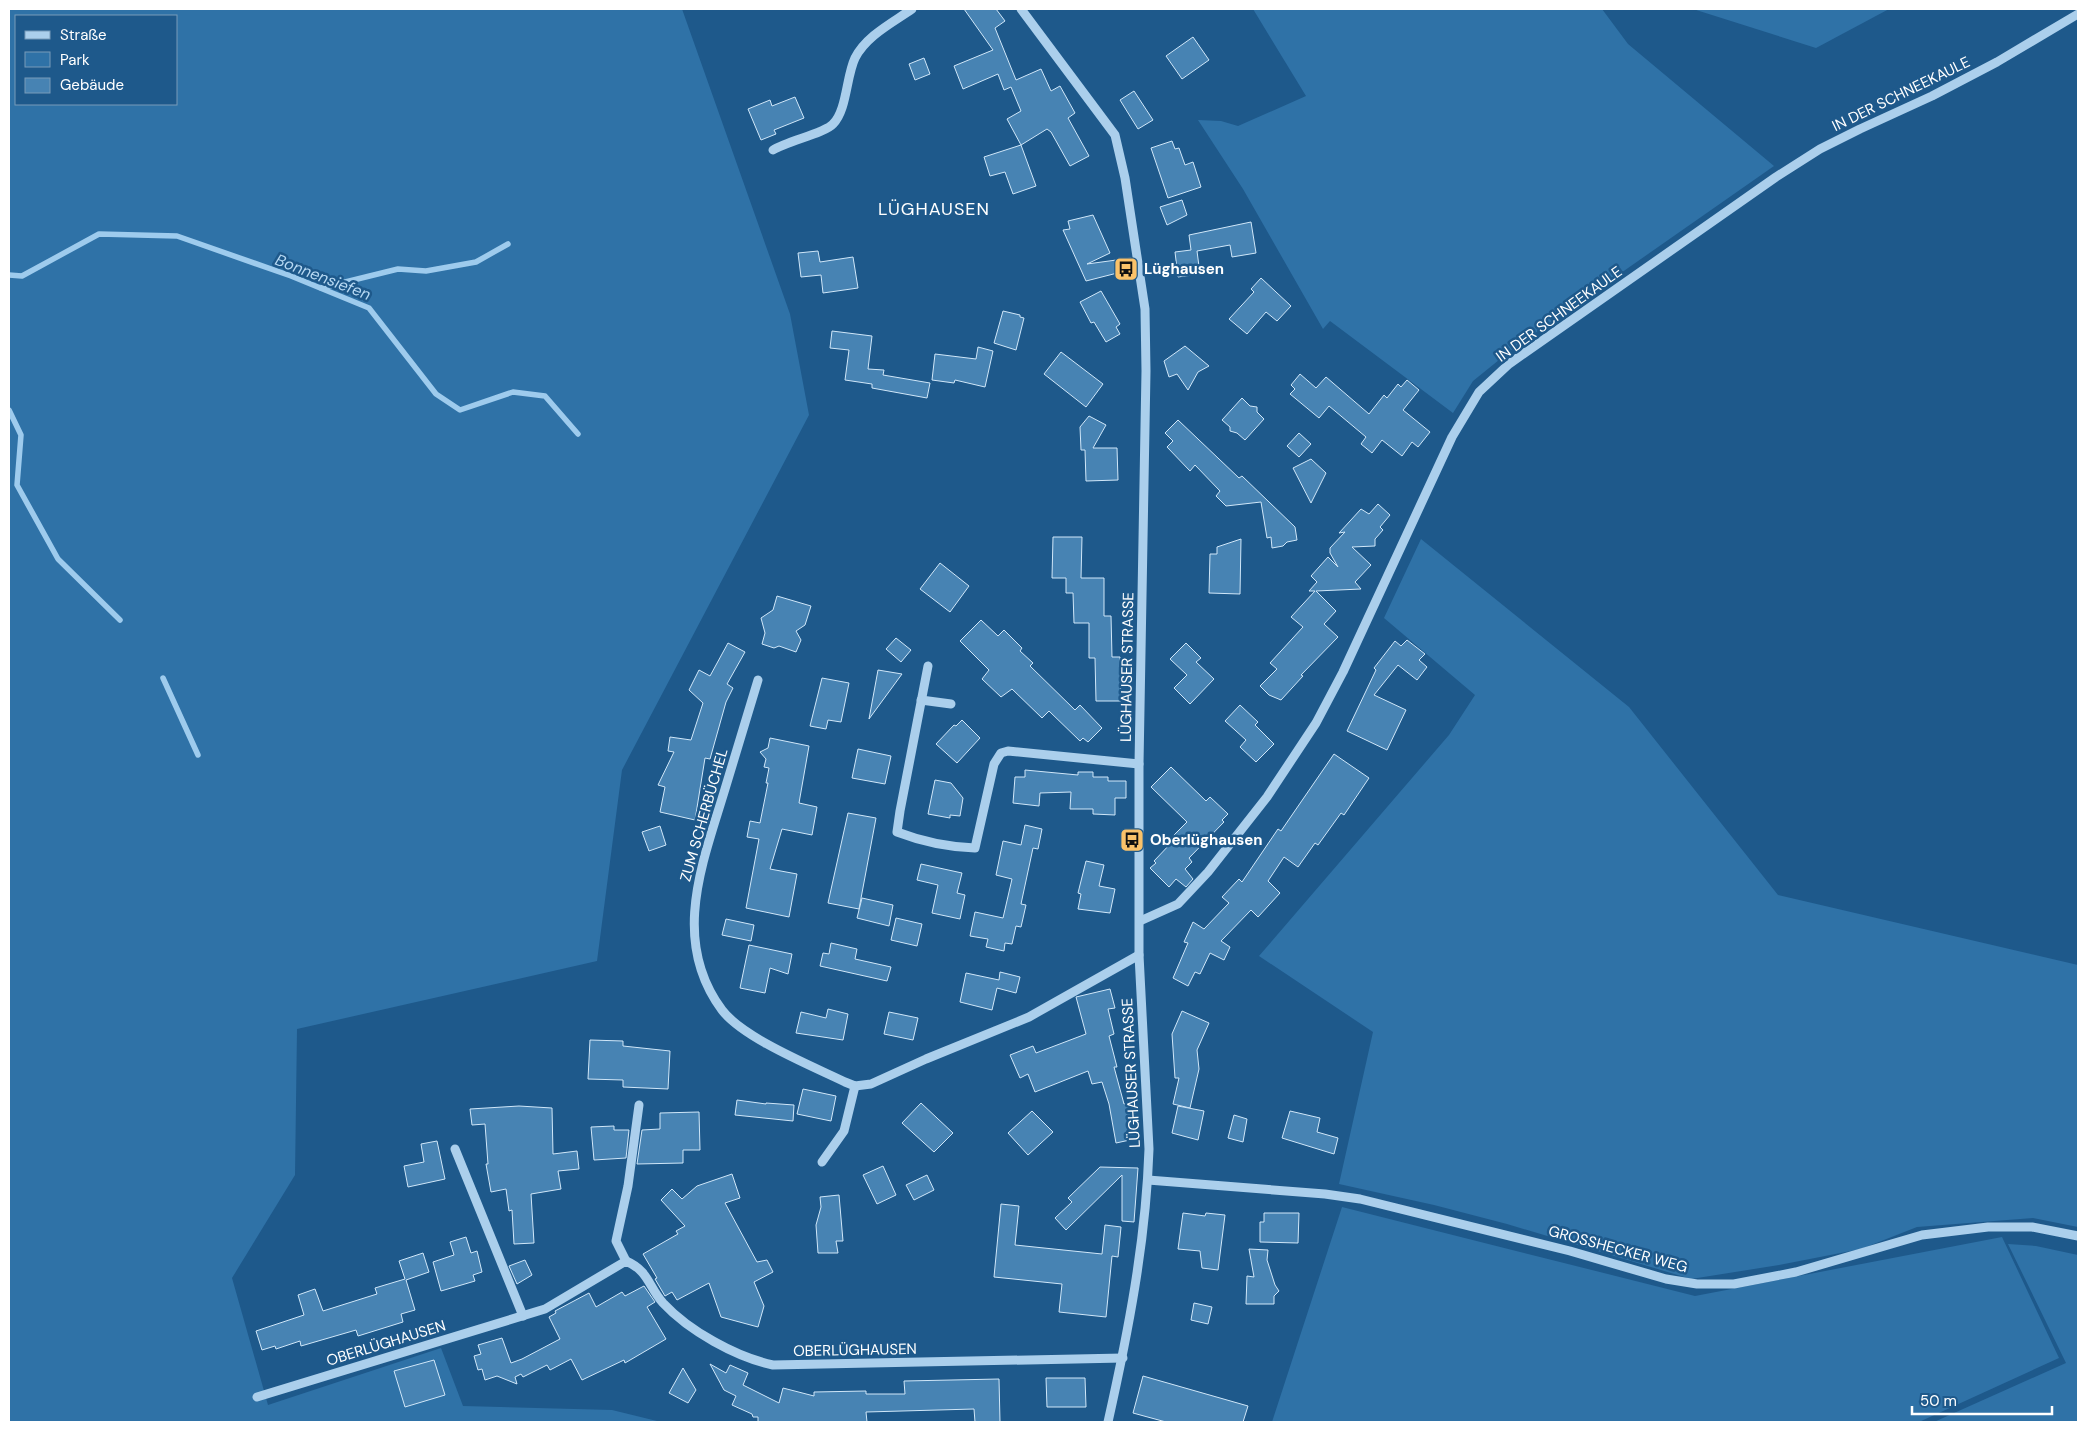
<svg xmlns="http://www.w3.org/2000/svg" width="2087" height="1431" font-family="'DM Sans',sans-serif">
  <rect width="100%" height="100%" fill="#1e598b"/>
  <g fill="#2f72a7" fill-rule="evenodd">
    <path d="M9,9H682L790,314L809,415L622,770L597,961L297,1029L295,1175L232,1278L268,1405L441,1348L463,1406L612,1410L661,1422H9ZM16,16H176V104H16Z"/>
    <path d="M1253,9H1602L1628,44L1774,166L1515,347L1473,381L1453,413L1330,321L1323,329L1243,189L1198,120L1221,121L1238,126L1306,96Z"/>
    <path d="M1693,9H1889L1816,48Z"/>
    <path d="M1421,539L1629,707L1778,895L2078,965V1227L2033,1218L1917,1227L1861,1249L1779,1265L1691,1279L1507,1224L1434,1205L1339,1184L1373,1032L1259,956L1449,735L1475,695L1384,618Z"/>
    <path d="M1342,1207L1695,1296L2002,1237L2059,1358L1919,1422H1272Z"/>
    <path d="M2008,1244L2036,1246L2078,1255V1422H1934L2066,1363Z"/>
  </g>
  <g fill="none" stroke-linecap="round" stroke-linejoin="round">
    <g stroke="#9ecbed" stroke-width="5.5">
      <path d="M9,275L22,276L99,234L177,236L291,276L369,308L436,394L460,410L513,392L545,396L578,434"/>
      <path d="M321,288L398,269L426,271L476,262L508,244"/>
      <path d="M9,410L21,435L17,485L58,559L120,620"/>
      <path d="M163,678L198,755"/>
    </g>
  </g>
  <g fill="#4783b3" stroke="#d0e7f9">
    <path d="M964,9H996L1005,21L995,28L1016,80L1041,69L1051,91L1060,86L1075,113L1068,118L1089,156L1070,166L1051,132L1047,129L1021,145L1007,119L1021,111L1011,87L1004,90L998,74L963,89L954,66L993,50Z"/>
    <path d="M1193,37L1209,60L1182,79L1166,56Z"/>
    <path d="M924,58L930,74L915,80L909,64Z"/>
    <path d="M1134,91L1153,120L1138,129L1120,100Z"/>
    <path d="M795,97L804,118L774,130L776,134L761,140L748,109L770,100L772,106Z"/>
    <path d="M1172,141L1175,149L1179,148L1185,165L1193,162L1201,187L1168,198L1151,148Z"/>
    <path d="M1021,145L1036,186L1013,194L1005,172L990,176L984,157Z"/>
    <path d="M1182,200L1187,215L1167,225L1160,207Z"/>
    <path d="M1093,215L1110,253L1087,264L1131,258L1133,269L1086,281L1063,230L1070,229L1068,221Z"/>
    <path d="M1251,222L1256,253L1232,257L1230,245L1197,251L1200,274L1178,277L1175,252L1191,250L1189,235Z"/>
    <path d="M818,251L820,262L853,257L858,288L823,293L821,275L801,277L798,253Z"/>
    <path d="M1261,278L1291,306L1277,321L1266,312L1247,334L1229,319L1254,292L1251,289Z"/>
    <path d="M1101,291L1120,324L1116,327L1120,334L1106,342L1094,322L1091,323L1080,302Z"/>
    <path d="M1003,311L1020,315V317L1024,318L1016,350L994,343Z"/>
    <path d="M832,331L872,336L868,369L884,370L883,375L930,383L927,398L872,388V384L845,380L849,350L830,348Z"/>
    <path d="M1185,346L1209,366L1198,372L1188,390L1177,374L1169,377L1164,361Z"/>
    <path d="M978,347L993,351L985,387L955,380L954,383L932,380L935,354L976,359Z"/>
    <path d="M1061,352L1103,384L1086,407L1044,374Z"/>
    <path d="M1300,374L1316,388L1326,377L1369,414L1384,395L1387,398L1398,384L1401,387L1407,380L1419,390L1403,410L1430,432L1418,447L1412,442L1402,456L1382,440L1372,453L1361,444L1366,437L1329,406L1319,418L1290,394L1295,389L1291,385Z"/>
    <path d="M1242,398L1250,406L1257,407V412L1264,419L1245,440L1237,433L1230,431V427L1222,420Z"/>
    <path d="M1089,416L1106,425L1093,448H1117L1118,480L1086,481L1085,450H1081L1080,427Z"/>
    <path d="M1178,420L1239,478L1242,476L1295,527L1297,540L1287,542L1283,546L1272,548L1271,537L1267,538L1261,502L1226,506L1216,496L1220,491L1195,465L1190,471L1167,447L1173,441L1165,433Z"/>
    <path d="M1299,433L1311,444L1299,457L1287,446Z"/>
    <path d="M1311,459L1326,473L1311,503L1293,468Z"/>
    <path d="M1378,504L1390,515L1380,527L1383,530L1375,539V546L1352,547L1371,565L1355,582L1361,589L1316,591L1336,611L1324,624L1338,637L1301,675L1303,676L1281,700L1269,695L1260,686L1277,669L1270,663L1303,627L1291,617L1315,591H1309L1317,582L1311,576L1328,557L1338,567L1330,553V548L1345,532L1339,533L1361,509L1369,514Z"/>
    <path d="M1053,537H1082L1081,578H1104V616H1111L1112,657H1120L1121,701H1096L1095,658H1089V623H1074L1073,593H1066V578H1052Z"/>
    <path d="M1241,539L1240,594L1209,593L1210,554H1217V547Z"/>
    <path d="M940,563L969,586L950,612L920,589Z"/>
    <path d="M777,596L811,606L805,625L796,631L801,640L796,652L779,646L774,648L762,644L765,633L761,618L773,610Z"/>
    <path d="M981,620L998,636L1004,630L1022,648L1020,651L1033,663L1030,666L1075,710L1080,705L1102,728L1088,742L1083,738L1080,741L1049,711L1042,718L1012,689L1001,697L982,679L989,670L960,641Z"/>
    <path d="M896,638L911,650L901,662L886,649Z"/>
    <path d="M1407,640L1425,654L1419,660L1427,667L1417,680L1398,665L1374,695L1406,710L1387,750L1347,731L1376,670L1374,668L1395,641L1401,646Z"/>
    <path d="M728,643L745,652L727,684L733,688L726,702L710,759L705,758L695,820L660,812L665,787L658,785L674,752L668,751L670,737L691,740L703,703L689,690L699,670L710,676Z"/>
    <path d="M1186,643L1201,658L1196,662L1214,679L1190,704L1174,688L1187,675L1170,659Z"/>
    <path d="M878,670L902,674L869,719Z"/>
    <path d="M822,678L849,683L841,722L828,720L826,729L810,726Z"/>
    <path d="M1240,705L1258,722L1255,725L1274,744L1256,762L1240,747L1246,740L1225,721Z"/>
    <path d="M962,720L980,738L957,763L936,744L954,725L956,726Z"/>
    <path d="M770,738L809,746L799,803L817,807L812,835L782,829L770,869L797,874L789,917L746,908L759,839L747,837L750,821L760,823L768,783H766L769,768L764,767L766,759L760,752L768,748Z"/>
    <path d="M858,749L891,756L885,784L852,778Z"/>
    <path d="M1334,754L1369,778L1344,815L1341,813L1318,845L1315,843L1298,867L1284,857L1268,881L1280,893L1258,917L1251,910L1221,941L1230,947L1224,960L1210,953L1200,974L1195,972L1188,986L1173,978L1188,943L1184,942L1193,922L1204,929L1229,903L1222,897L1239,879L1242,882L1278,829L1281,831Z"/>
    <path d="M1171,767L1206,801L1210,797L1228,814L1222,820L1224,822L1189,858L1192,862L1185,869L1193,879L1186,887L1176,879L1169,887L1150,868L1156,863L1154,861L1172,842L1170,839L1187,822L1151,787Z"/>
    <path d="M1025,770L1078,775V772H1093V777H1108V781H1126V798H1115V815L1093,814V809H1070L1071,792L1040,793L1039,806L1013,803L1015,777H1025Z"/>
    <path d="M935,780L951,783L963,798L960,816L950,815V818L928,814Z"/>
    <path d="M848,813L876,818L859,909L828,903Z"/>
    <path d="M1025,825L1042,829L1038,849L1033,848L1021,904L1026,905L1021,927L1016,926L1012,944L1005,943L1004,951L986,947L988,939L970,936L975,912L1003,918L1012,879L996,875L1003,841L1021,845Z"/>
    <path d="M660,826L666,845L649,851L642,832Z"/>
    <path d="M1086,861L1104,865L1099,886L1115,889L1110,913L1078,909L1081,894L1078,893Z"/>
    <path d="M921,864L962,873L957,893L965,895L960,919L932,913L938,885L917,880Z"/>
    <path d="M862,898L893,905L889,926L857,918Z"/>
    <path d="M896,918L922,924L917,946L891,940Z"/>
    <path d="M726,919L754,925L751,941L722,935Z"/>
    <path d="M831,943L857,949L855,959L891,967L887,981L820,966L823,953L829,954Z"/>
    <path d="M749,945L792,954L788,974L770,968L765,993L740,988Z"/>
    <path d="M1000,972L1020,977L1016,993L997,988L992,1010L960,1002L966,973L999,980Z"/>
    <path d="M1110,989L1115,1008L1108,1009L1114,1034L1109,1036L1117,1067H1114L1124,1104L1133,1102L1139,1138L1116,1143L1109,1104L1102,1082L1092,1084L1088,1071L1035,1092L1028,1074L1020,1078L1010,1055L1033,1046L1036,1053L1086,1034L1076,997Z"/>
    <path d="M828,1009L848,1014L843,1040L796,1033L801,1012L826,1018Z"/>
    <path d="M1182,1011L1209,1023L1197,1050L1199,1069L1190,1108L1173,1104L1179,1078H1175L1172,1034Z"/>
    <path d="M889,1012L918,1018L913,1040L884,1034Z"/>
    <path d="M590,1040L623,1041V1046L670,1051L668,1089L623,1087V1080L588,1079Z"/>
    <path d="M803,1089L836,1096L831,1121L797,1114Z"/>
    <path d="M737,1100L766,1104V1103L794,1105L793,1121L735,1115Z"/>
    <path d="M921,1103L953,1133L934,1152L902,1123Z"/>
    <path d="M519,1106L552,1108L553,1154L577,1151L579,1169L558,1171L561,1189L531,1194L534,1243L514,1244L512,1210L509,1211L506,1189L491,1192L486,1164H488L485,1124L472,1125L470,1109Z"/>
    <path d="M1178,1106L1204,1111L1198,1140L1172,1133Z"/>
    <path d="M1032,1111L1053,1132L1028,1155L1008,1133Z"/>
    <path d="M1290,1111L1320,1118L1317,1132L1338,1138L1334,1154L1282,1138Z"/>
    <path d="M699,1112L700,1150H683V1163L637,1164L642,1130L660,1129V1113Z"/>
    <path d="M1234,1115L1247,1119L1243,1142L1228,1138Z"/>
    <path d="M614,1126V1130H629L626,1158L594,1160L591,1127Z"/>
    <path d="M437,1141L445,1179L408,1187L404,1166L424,1162L421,1144Z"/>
    <path d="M883,1166L896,1195L877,1204L863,1175Z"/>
    <path d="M1100,1167L1138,1168L1134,1222L1122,1221V1175L1066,1230L1055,1218L1072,1202L1068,1198Z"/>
    <path d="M732,1174L740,1198L725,1203L757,1262L767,1260L773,1272L754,1282L764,1306L758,1327L721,1317L709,1283L677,1300L672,1292L665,1296L655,1279L657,1278L643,1254L678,1234L676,1231L685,1226L661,1200L672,1189L682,1199L697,1186Z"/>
    <path d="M927,1175L934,1190L914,1200L906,1185Z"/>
    <path d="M839,1195L843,1241H836L838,1253H818L816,1225L821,1207L820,1197Z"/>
    <path d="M1001,1204L1019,1206L1015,1245L1102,1254L1105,1225L1121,1227L1118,1257L1112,1256L1106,1317L1059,1312L1062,1284L994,1277Z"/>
    <path d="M1183,1213L1205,1216L1206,1213L1225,1215L1218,1270L1202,1268L1200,1251L1178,1249Z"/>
    <path d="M1264,1213H1299L1298,1243L1260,1242V1222H1264Z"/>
    <path d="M466,1237L471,1253L477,1251L482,1272L473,1275L475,1281L441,1291L433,1262L454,1255L450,1242Z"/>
    <path d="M1249,1249L1268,1250L1267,1260L1275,1285L1279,1291L1274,1296V1304H1246L1247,1276L1254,1277Z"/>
    <path d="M423,1253L429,1272L406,1280L415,1310L401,1314L403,1322L358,1336L356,1330L301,1346L300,1341L276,1349L275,1346L262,1350L256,1331L304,1315L298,1295L315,1289L323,1311L377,1294L375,1288L405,1279L399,1261Z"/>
    <path d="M525,1260L532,1275L517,1284L509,1266Z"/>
    <path d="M644,1286L655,1302L647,1307L666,1339L625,1363L624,1360L582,1380L571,1359L550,1370L547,1365L523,1377L521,1374L515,1377L517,1384L497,1376L485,1380L482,1369L478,1370L474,1356L481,1354L478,1345L502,1338L511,1363L522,1359L560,1339L549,1317L556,1313L555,1311L589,1293L596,1307L622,1292L625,1296Z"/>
    <path d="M1194,1303L1212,1307L1208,1324L1191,1320Z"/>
    <path d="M434,1360L445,1395L405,1407L394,1371Z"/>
    <path d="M710,1364L726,1373L730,1365L748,1373L743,1385L779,1403L783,1388L814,1396V1392L866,1391V1394H905L904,1381L999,1379L1000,1422H975L974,1409L866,1412L867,1422H758V1417H753L752,1414L732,1405L736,1396L724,1390Z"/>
    <path d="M683,1368L696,1390L688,1403L669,1393Z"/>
    <path d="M1143,1376L1248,1406L1243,1422H1166L1133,1413Z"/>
    <path d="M1046,1378H1085L1086,1407H1047Z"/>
  </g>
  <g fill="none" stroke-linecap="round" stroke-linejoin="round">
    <g stroke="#abcfec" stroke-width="9">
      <path d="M1021,9L1115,135L1125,178L1145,309L1146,371L1139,764V955L1149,1149C1146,1241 1128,1333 1108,1422"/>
      <path d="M773,150C788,141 825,133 833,124C847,110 846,77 855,58C866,36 892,23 912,9"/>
      <path d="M928,666L900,811L897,832C923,842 948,847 975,848L994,764L1001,753L1008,751L1139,764"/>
      <path d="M758,680C747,716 736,753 725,789C703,862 670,940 722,1010C743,1038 812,1066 845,1082L855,1086L871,1084L926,1059L1029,1017L1139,955"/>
      <path d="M921,700L951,704"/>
      <path d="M1140,921L1178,904L1208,872L1267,797L1316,723L1343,672L1452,437L1479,392L1509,364L1776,177L1820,149L1860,129L1932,96L1997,62L2078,14"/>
      <path d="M455,1149L523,1316"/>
      <path d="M822,1162L844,1131L855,1086"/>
      <path d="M1148,1180L1325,1194L1360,1199L1570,1251L1666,1279L1697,1284H1734L1796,1272L1922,1235L1988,1227H2032L2078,1236"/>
      <path d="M626,1261L616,1241L628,1186L639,1105"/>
      <path d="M257,1397L545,1309L626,1261C649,1271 648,1286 663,1303C689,1331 736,1357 773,1365L1123,1358"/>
    </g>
  </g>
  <defs>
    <g id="bus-square" transform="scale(1.25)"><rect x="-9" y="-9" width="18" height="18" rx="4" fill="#fac26a" stroke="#1e598b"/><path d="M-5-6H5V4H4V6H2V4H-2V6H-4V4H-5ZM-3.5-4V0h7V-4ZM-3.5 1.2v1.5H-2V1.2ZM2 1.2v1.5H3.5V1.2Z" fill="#111"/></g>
  </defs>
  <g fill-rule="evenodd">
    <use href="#bus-square" x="1126" y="269"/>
    <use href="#bus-square" x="1132" y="840"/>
  </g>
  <g text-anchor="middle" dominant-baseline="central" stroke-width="5" stroke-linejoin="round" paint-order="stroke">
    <g font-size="15" fill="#fff" stroke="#1e598b">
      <text transform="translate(1901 94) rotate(-26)">IN DER SCHNEEKAULE</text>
      <text transform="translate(1559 314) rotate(-36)">IN DER SCHNEEKAULE</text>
      <text transform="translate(1127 667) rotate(-89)">LÜGHAUSER STRASSE</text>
      <text transform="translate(704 815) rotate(-74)">ZUM SCHERBÜCHEL</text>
      <text transform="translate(1131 1073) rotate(-93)">LÜGHAUSER STRASSE</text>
      <text transform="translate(1618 1249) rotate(15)">GROSSHECKER WEG</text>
      <text transform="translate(386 1343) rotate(-17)">OBERLÜGHAUSEN</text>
      <text transform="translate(855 1350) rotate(-1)">OBERLÜGHAUSEN</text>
    </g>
    <g font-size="15" font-weight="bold" fill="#fff" stroke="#1e598b" text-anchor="start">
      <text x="1144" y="269">Lüghausen</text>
      <text x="1150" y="840">Oberlüghausen</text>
    </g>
    <g font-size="16" font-style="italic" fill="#b7d9f3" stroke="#1e598b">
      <text transform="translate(323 277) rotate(21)">Bonnensiefen</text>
    </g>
    <g font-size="18" letter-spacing="1" fill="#fff" stroke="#1e598b">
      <text x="934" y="209">LÜGHAUSEN</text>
    </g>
  </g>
  <rect width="2087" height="1431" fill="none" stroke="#ffffff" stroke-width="20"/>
  <rect x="15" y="15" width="162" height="90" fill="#1e598b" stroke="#789bb9"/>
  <rect x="25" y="31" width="25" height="8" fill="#abcfec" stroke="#789bb9"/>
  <text x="60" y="40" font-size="15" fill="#ffffff">Straße</text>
  <rect x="25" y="52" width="25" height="15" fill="#2f72a7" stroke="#789bb9"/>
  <text x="60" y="65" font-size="15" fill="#ffffff">Park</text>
  <rect x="25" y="78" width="25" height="15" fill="#4783b3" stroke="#789bb9"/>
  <text x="60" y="90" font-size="15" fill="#ffffff">Gebäude</text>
  <path d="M1912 1406v8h140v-8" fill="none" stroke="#ffffff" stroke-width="2.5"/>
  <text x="1920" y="1406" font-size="15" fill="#ffffff" stroke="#1e598b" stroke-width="4" paint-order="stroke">50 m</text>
</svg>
